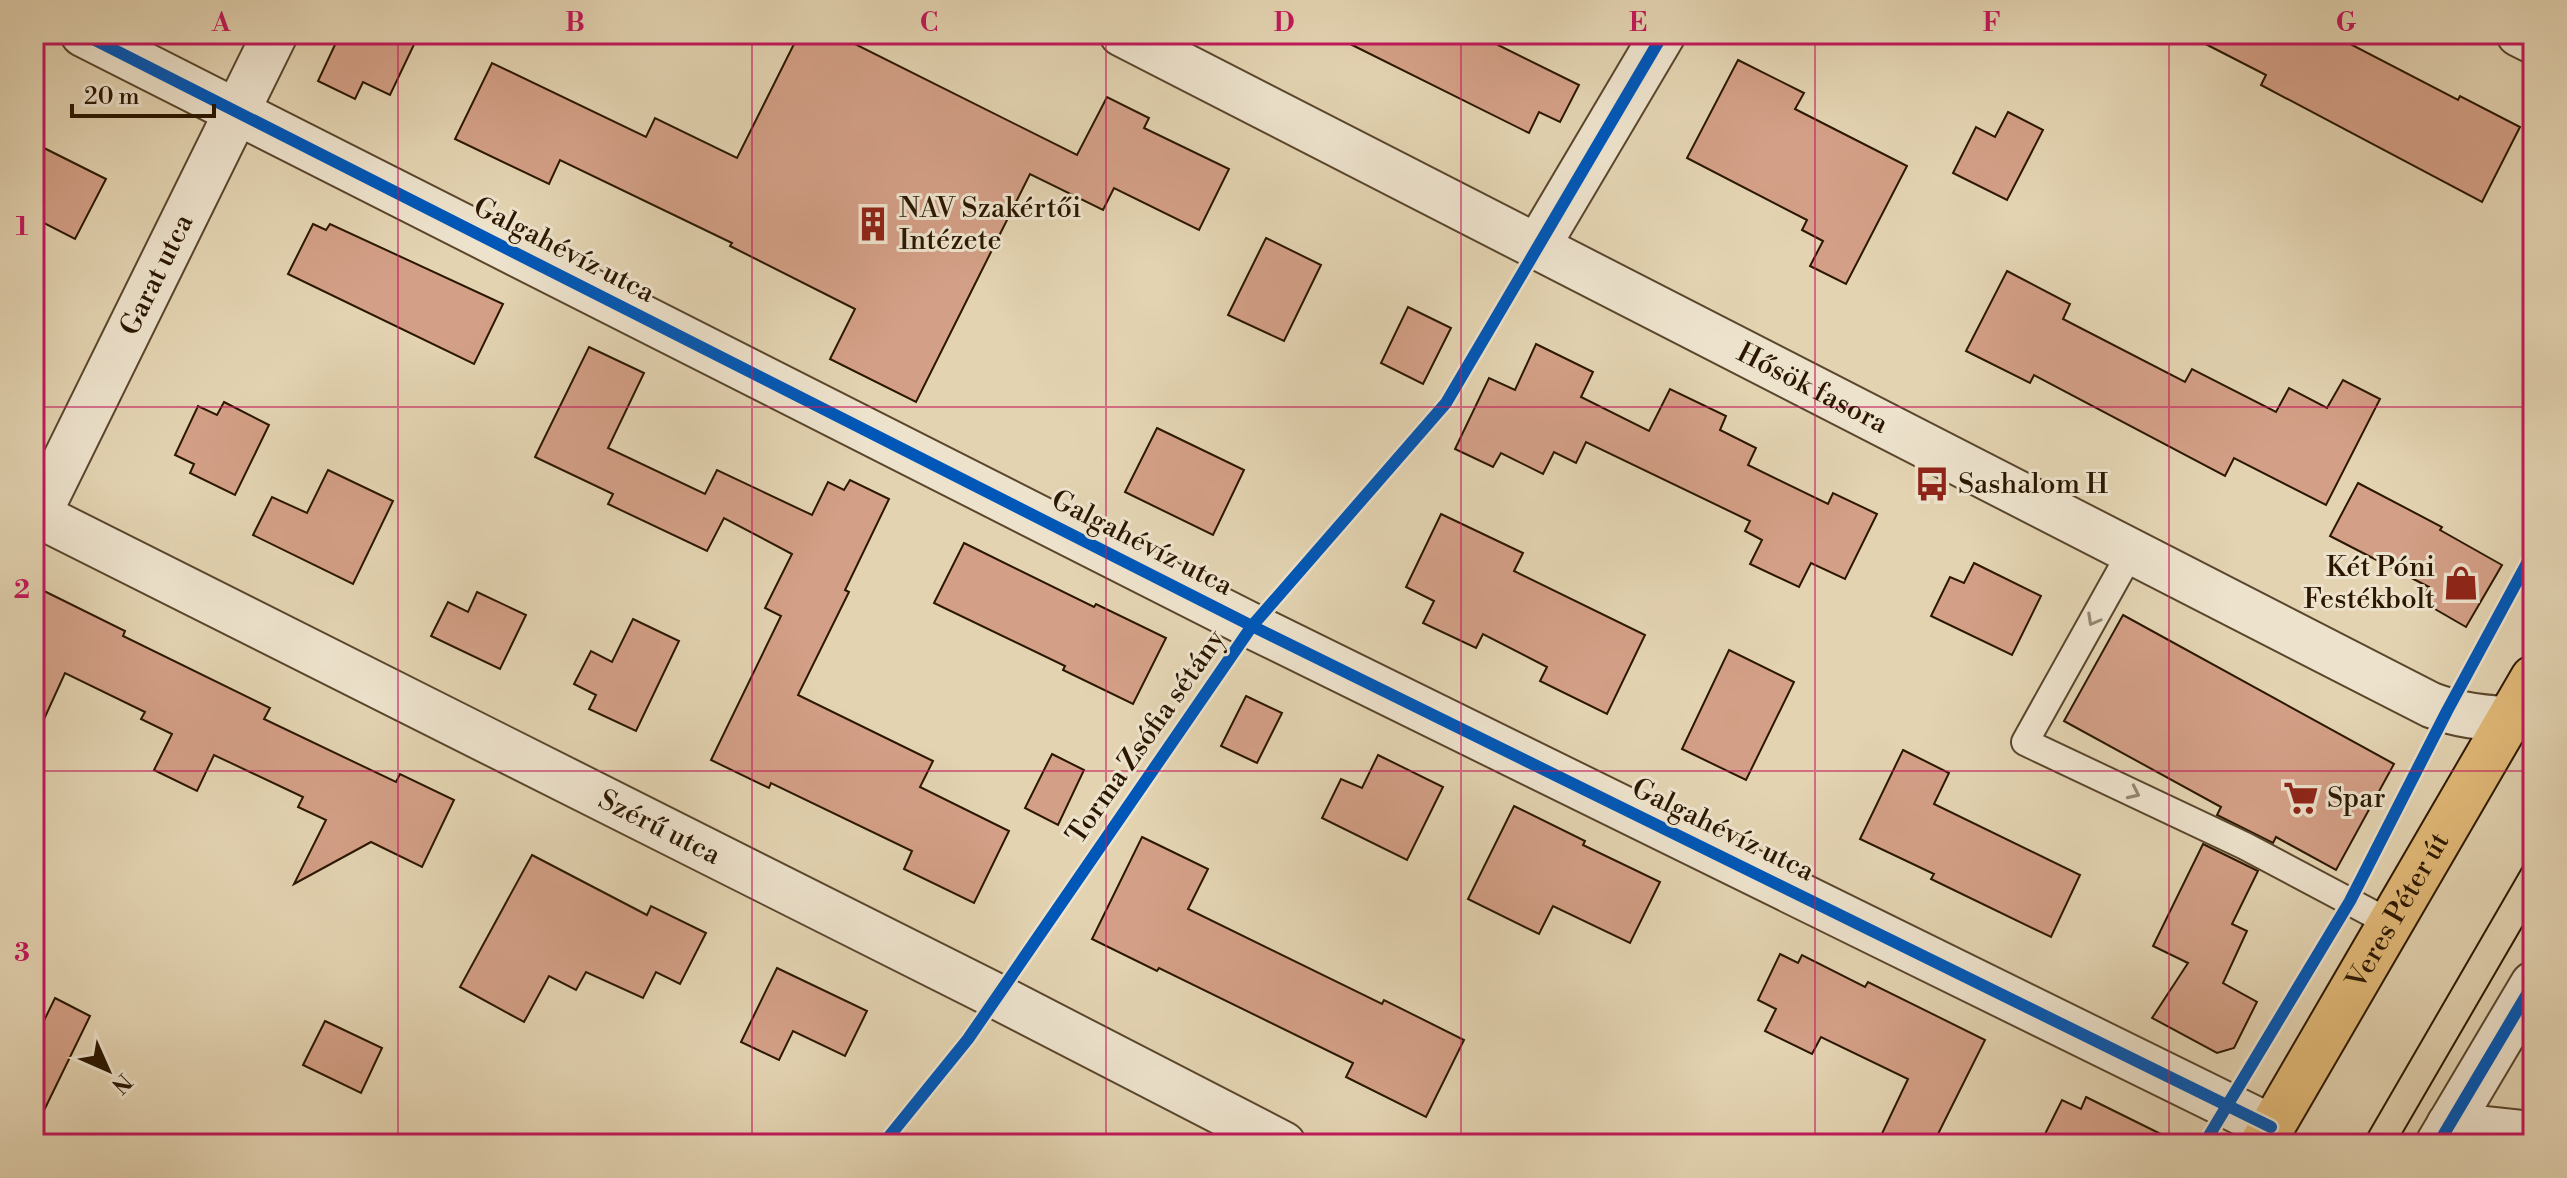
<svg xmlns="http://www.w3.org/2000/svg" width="2567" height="1178" font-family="'Libre Bodoni',serif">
  <rect width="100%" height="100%" fill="#e3d3b1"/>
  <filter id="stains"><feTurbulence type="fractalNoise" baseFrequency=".0025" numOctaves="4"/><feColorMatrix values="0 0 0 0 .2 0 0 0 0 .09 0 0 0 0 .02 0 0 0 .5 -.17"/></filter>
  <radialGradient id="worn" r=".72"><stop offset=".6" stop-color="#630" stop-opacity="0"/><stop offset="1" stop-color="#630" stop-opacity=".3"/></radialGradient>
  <g fill="#d39f86" stroke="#2b1700" stroke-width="2">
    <path d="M340,34H419L390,95L363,82L355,99L318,81Z"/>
    <path d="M799,34H835L1077,155L1107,97L1149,118L1144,128L1229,169L1199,230L1114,188L1103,210L1030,174L916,402L830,359L855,309L730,246L732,243L560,160L549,184L455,139L492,63L646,137L655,118L737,158Z"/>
    <path d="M1330,34H1503L1498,45L1579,85L1560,122L1539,112L1529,133Z"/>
    <path d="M2186,34H2331L2458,100L2460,96L2520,127L2482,202L2261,85L2266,75Z"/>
    <path d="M1738,60L1804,93L1795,109L1907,166L1846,284L1810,266L1823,241L1802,230L1807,220L1687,158Z"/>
    <path d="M2008,112L2043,130L2007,200L1953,173L1976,127L1995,137Z"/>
    <path d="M34,143L106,179L75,239L34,218Z"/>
    <path d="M313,224L326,230L330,224L503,304L474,364L288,274Z"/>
    <path d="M1266,238L1321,265L1284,341L1228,315Z"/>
    <path d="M2007,271L2070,304L2063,319L2185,382L2192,369L2276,412L2289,388L2327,408L2343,380L2380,399L2326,505L2234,458L2225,476L2034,375L2030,383L1966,351Z"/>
    <path d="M1408,307L1451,328L1423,384L1381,363Z"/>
    <path d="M1536,344L1593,372L1581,397L1649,431L1670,389L1726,416L1720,430L1756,448L1748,465L1828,504L1833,493L1877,514L1845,579L1811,563L1799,587L1750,564L1762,540L1745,531L1750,521L1586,442L1576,463L1554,452L1543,474L1501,453L1493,467L1455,449L1489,378L1515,390Z"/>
    <path d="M589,347L644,373L608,448L705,494L717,470L812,515L828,482L844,490L850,480L889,499L845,590L849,592L798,695L933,761L920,787L1009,831L974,903L904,869L912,851L771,783L769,788L711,760L781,616L765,608L792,554L724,518L707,551L608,504L613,494L535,457Z"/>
    <path d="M224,402L269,425L235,495L190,473L194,464L175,455L198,406L217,415Z"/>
    <path d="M1157,428L1244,470L1213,535L1125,492Z"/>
    <path d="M328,470L393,501L353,584L253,535L272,497L307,513Z"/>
    <path d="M2358,483L2442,527L2440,530L2502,565L2466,627L2421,601L2429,587L2330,536Z"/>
    <path d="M1441,514L1523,553L1514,571L1645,635L1607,714L1540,681L1547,667L1483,634L1476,648L1423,623L1434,601L1406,587Z"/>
    <path d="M964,543L1094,607L1096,604L1166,638L1133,704L1063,670L1065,666L934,603Z"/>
    <path d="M1974,563L2041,596L2012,655L1931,616L1950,577L1964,583Z"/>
    <path d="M34,586L125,631L123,636L270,708L264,719L396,782L400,774L454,800L422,867L371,842L294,884L326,820L298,807L303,797L214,755L197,791L154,770L172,734L141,719L145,712L65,673L34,741Z"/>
    <path d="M477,592L526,615L500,669L431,636L448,602L468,612Z"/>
    <path d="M2123,615L2394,764L2336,870L2276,837L2273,843L2217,815L2221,807L2064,721Z"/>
    <path d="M633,619L679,641L636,731L589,709L596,695L574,684L591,651L612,662Z"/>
    <path d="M1729,650L1794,682L1746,780L1682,749Z"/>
    <path d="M1246,696L1282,713L1257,763L1221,746Z"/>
    <path d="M1903,750L1949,773L1934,804L2080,875L2051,937L1931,879L1934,874L1860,839Z"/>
    <path d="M1052,754L1084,770L1058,825L1025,808Z"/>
    <path d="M1378,755L1443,787L1407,860L1322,818L1341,779L1362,788Z"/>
    <path d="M1514,806L1585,841L1583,845L1660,882L1630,943L1553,906L1539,934L1468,899Z"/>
    <path d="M1142,837L1208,869L1188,909L1382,1004L1384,1000L1464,1040L1426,1117L1346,1077L1353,1063L1159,968L1157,971L1092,939Z"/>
    <path d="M2203,844L2258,871L2232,924L2247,931L2223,983L2257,1002L2234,1048L2217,1053L2152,1018L2188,963L2153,946Z"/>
    <path d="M532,855L647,915L651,906L706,933L680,984L656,972L643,998L586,972L576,990L549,976L524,1022L460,987Z"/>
    <path d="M1780,954L1798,963L1802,955L1865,987L1868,982L1985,1040L1933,1144H1877L1908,1079L1821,1037L1812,1054L1765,1031L1776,1009L1758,1000Z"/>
    <path d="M777,968L867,1011L845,1056L793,1031L779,1060L741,1042Z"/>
    <path d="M55,998L90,1016L34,1131V1041Z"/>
    <path d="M325,1021L382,1048L361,1093L303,1065Z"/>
    <path d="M2086,1097L2181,1144H2040L2062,1100L2081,1109Z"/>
  </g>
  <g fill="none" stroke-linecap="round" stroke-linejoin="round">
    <g stroke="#59462c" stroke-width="30">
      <path id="service" d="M2131,552L2025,742L2245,846L2390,923"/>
    </g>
    <g stroke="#59462c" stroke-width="48">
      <g id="minor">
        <path d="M83,34L1252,626L2271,1127"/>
        <path d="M2519,34L2533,41"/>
        <path d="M1537,247L1663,34"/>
        <path id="s1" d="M34,513L996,996L1283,1144"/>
        <path id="s2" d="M38,515L275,34"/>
        <path d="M2449,1125L2533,1134"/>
        <path d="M2438,1144L2533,984"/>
      </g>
    </g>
    <g stroke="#59462c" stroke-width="48">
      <g id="tertiary">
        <path id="s3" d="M1122,34L2431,705C2462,717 2499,720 2533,719"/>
      </g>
    </g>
    <g stroke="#2b1700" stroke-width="48">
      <g id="primary">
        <path id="s4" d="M2262,1144L2533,678"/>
      </g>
    </g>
    <use href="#service" stroke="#ede2cc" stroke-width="26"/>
    <use href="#minor" stroke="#ede2cc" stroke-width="44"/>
    <use href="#tertiary" stroke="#ede2cc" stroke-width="44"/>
    <use href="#primary" stroke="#e2ba78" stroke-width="44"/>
    <g stroke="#2b1700" stroke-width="2">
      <path d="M2362,1144L2533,849"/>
      <path d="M2396,1144L2533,908"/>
    </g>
    <g stroke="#ede2cc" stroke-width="17">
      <g id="cycleway">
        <path d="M83,34L1252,626L2271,1127"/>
        <path d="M883,1144L968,1039L1252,626L1446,403L1663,34"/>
        <path d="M2204,1144L2350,901L2447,711L2533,552"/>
        <path d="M2438,1144L2533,984"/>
      </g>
    </g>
    <use href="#cycleway" stroke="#0057b8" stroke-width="12"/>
  </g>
  <defs><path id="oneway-chevron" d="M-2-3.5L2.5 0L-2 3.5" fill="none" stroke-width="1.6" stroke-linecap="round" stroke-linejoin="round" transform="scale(2)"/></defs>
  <g stroke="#968770">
    <use href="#oneway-chevron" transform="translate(2093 620) rotate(119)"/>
    <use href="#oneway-chevron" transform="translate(2134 793) rotate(25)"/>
  </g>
  <path fill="none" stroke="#c2185b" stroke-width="2" stroke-opacity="0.55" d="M398,34V1144M752,34V1144M1106,34V1144M1461,34V1144M1815,34V1144M2169,34V1144M34,407H2533M34,771H2533"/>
  <defs>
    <g id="building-bare" transform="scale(2.76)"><path d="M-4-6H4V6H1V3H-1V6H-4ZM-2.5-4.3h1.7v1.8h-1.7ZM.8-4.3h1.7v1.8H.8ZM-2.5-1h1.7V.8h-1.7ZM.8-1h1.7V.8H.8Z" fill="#8f2418" stroke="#ede2cc" stroke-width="2.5" paint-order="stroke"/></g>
    <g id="bus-bare" transform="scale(2.76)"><path d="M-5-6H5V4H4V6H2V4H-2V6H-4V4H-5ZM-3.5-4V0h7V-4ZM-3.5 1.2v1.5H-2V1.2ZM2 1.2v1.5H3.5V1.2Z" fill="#8f2418" stroke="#ede2cc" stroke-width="2.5" paint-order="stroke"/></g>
    <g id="shop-bare" transform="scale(2.76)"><path d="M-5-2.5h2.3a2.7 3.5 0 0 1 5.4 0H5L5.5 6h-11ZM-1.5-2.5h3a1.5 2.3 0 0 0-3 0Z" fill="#8f2418" stroke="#ede2cc" stroke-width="2.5" paint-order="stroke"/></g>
    <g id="supermarket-bare" transform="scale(2.76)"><path d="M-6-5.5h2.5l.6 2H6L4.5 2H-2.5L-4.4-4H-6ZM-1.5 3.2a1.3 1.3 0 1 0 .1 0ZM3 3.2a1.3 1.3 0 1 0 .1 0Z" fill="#8f2418" stroke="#ede2cc" stroke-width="2.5" paint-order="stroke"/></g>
  </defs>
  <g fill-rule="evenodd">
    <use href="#building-bare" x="873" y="224"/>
    <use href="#bus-bare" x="1932" y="484"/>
    <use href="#shop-bare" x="2461" y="583"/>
    <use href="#supermarket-bare" x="2301" y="798"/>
  </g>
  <g text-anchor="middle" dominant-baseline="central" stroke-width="6" stroke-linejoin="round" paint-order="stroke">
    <g font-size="28" fill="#2b1700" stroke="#ede2cc" text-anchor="start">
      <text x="899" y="208">NAV Szakértői<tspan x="899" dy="32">Intézete</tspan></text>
      <text x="1958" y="484">Sashalom H</text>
      <text x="2435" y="567" text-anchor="end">Két Póni<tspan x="2435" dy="32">Festékbolt</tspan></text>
      <text x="2327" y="798">Spar</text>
    </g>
    <g font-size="28" fill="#2b1700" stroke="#ede2cc">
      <text transform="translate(564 250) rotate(27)">Galgahévíz utca</text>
      <text stroke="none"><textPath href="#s2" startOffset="268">Garat utca</textPath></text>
      <text stroke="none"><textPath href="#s3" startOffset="776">Hősök fasora</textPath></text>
      <text transform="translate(1142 543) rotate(27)">Galgahévíz utca</text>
      <text transform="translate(1146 737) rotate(-55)">Torma Zsófia sétány</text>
      <text stroke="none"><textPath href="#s1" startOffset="700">Szérű utca</textPath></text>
      <text transform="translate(1723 830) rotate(26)">Galgahévíz utca</text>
      <text stroke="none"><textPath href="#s4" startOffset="270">Veres Péter út</textPath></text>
    </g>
  </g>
  <rect width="2567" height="1178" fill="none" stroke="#e3d3b1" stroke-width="88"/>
  <g transform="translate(108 1070) rotate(135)" stroke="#ede2cc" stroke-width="6" paint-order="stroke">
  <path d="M0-6L14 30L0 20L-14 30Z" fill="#2b1700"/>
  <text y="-12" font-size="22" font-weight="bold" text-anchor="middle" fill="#2b1700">N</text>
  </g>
  <path d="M72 104v12h142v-12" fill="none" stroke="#2b1700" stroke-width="4"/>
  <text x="84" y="104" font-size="24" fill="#2b1700" stroke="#ede2cc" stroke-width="6" paint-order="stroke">20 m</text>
  <rect x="44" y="44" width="2479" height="1090" fill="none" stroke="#c2185b" stroke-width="3"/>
  <g font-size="26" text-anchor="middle" font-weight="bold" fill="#c2185b">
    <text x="221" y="31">A</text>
    <text x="575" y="31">B</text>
    <text x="929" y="31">C</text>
    <text x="1284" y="31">D</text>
    <text x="1638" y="31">E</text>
    <text x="1992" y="31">F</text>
    <text x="2346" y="31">G</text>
    <text x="22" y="235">1</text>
    <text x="22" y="598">2</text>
    <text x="22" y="961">3</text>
  </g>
  <rect width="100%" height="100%" filter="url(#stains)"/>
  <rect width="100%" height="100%" fill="url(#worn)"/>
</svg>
